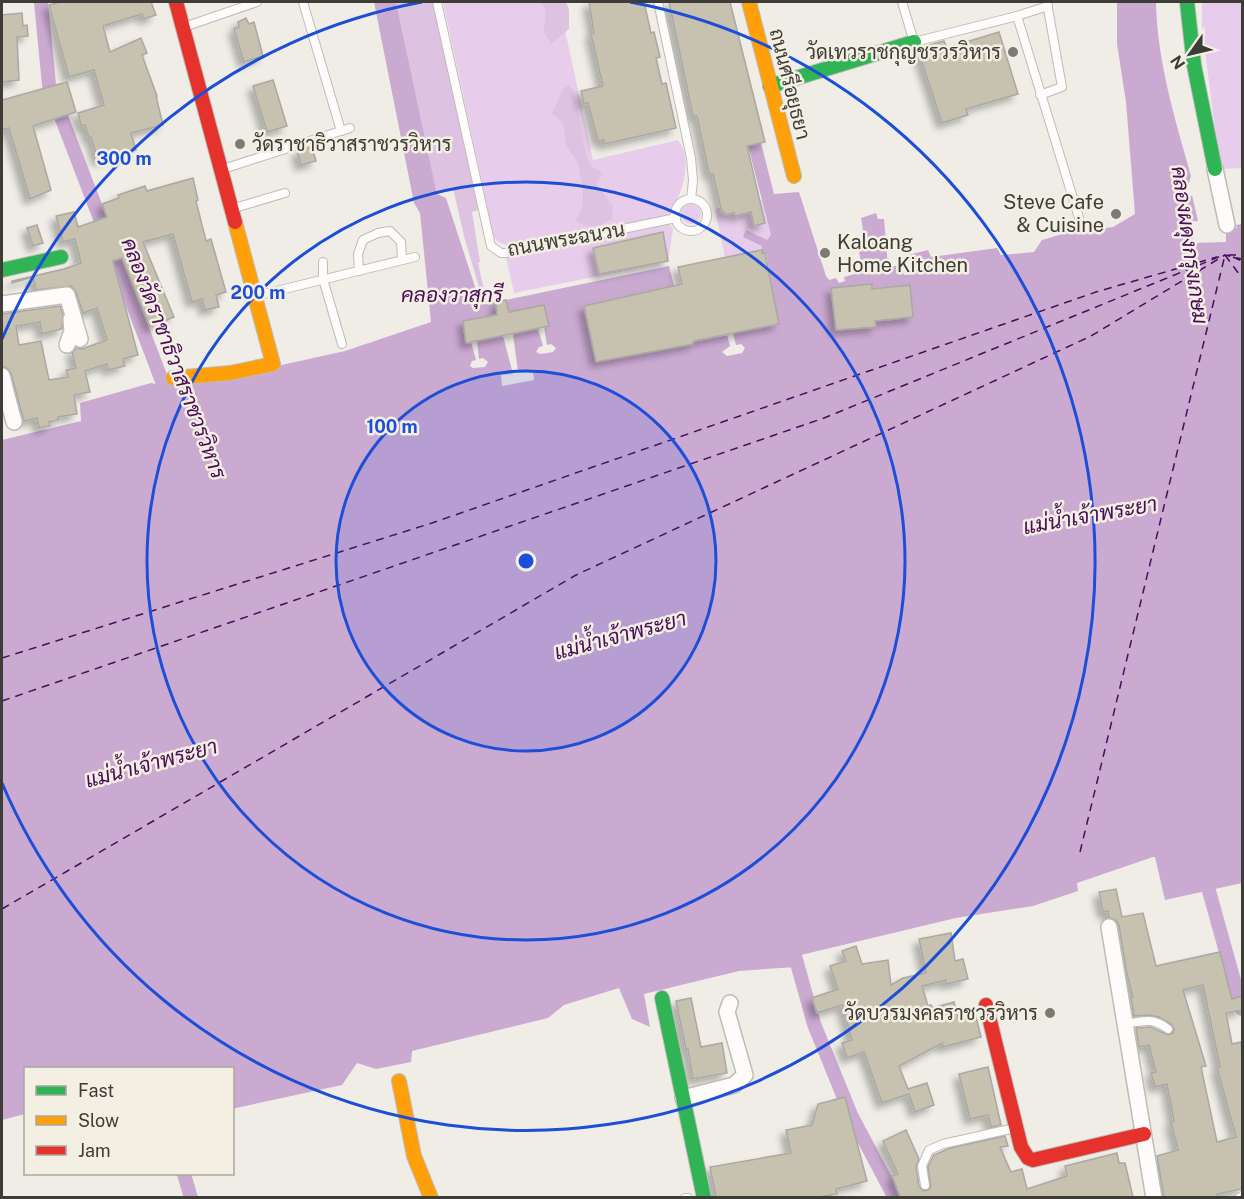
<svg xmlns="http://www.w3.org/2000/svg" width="1244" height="1199" font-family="'Public Sans',Sarabun,sans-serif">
  <defs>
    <filter id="shadow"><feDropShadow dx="-5.5" dy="5.5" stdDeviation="3" flood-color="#0004"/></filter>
  </defs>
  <rect width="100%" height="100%" fill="#efede6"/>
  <g fill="#e7cceb">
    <path d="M443,2H559L593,160L678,140C694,160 682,197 668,215L510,247L497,241L494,237Z"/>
    <path d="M1202,2H1242V168L1220,169L1202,27Z"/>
    <path d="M762,200L771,235L762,250L725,257L715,209Z"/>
    <circle cx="691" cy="214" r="10"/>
    <path d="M667,223L673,228L668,262L514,293L506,257Z"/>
  </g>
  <g fill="#ddc2e1">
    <path d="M396,2H433L478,210L472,212L480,262L478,263L486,299L482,297L464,236L453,188L437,194Z"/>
    <path d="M539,2H566L569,10V29L551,44L544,32L546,8Z"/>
    <path d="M569,85L574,92L585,149L590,165L602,173L596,184L613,206L612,219C600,226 589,230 576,221L583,206V190L578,163L567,147L563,122L552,114L563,89Z"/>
  </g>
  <path fill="#cbaad2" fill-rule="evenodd" d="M374,2H396L437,194L446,198L480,302L485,304L496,302L497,315L463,322L466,343L471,342L476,360L472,361L470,366L473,368L485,367L488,362L483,358L479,359L477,341L503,336L513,374L501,375L502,386L534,380L533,371L518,372L513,334L538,329L543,346L539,347L536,352L541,354L553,352L556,348L551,344L547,345L544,327L549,326L544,305L509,312L506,300L669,266L674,286L585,306L596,362L727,335L730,346L722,352L727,356L742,353L745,348L741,344L736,345L733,333L779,324L766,253H762V246L743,237L746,230L767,240L771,235L748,146L761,143L774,194L799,192L826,276L829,280L836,278L839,283L845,281L844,277L862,272L858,243L865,242L861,218L876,213L878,219H884L888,266H901L904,275L913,274L908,255L928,250L931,257L997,248L1001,255L1034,252L1042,240L1066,233L1113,227L1135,214L1126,102L1117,44V2H1156C1157,61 1175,119 1191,176L1188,186H1182L1178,191L1188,199L1192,195L1198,221L1183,222V234H1192L1194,243L1226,242V230L1237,228L1236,225L1242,224V883L1165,900L1155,857H1153L1077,883L1078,891L1033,906L956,918L801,955L795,967L739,971L644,994L650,1027L632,1019L619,988L564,1005L548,1018L412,1051L411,1062L376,1069L357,1063L342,1085L236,1108H233L232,1068H26L25,1114L2,1120V440L81,421L80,403L151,383L168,387L259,370L345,351L431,322L420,213L414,203ZM872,284L876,327L836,330L832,288ZM910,285L913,317L882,320L879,288Z"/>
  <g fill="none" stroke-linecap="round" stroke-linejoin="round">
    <g stroke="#cbaad2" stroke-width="14">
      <path d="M41,2L49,85L170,402"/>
      <path d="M1204,873L1242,1009"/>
      <path d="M792,945L814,1024L851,1115L895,1198"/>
      <path d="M184,1174L191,1198"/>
    </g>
    <g stroke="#490d59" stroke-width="1.5" stroke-dasharray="8 6" stroke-linecap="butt">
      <path d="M1225,255L1242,278"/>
      <path d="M1228,255H1242"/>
      <path d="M1233,257L1242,261"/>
      <path d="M2,658L432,523L1096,292L1217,257"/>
      <path d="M2,701L824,418L1221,256"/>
      <path d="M1080,852L1225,255"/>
      <path d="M2,909L576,575L1091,336L1225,255L1242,259"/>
    </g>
  </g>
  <g fill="#c7c1b0" stroke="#aaa8a3" stroke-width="1.5" fill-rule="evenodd" filter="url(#shadow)">
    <path d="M60,2H151L156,15L144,19L142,14L103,26L110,52L141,38L147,53L142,55L157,96H156L163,125L131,133L136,150L98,160L91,137L89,138L85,125L81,126L78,113L104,105L94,70L69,77L49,5Z"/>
    <path d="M589,2H644L651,33L654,32L660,57L656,58L662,84L666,83L676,128L604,144V140L598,141L588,103L584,104L581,91L603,86L591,34L594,33Z"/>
    <path d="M669,2H730L765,142L747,146L765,223L754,226L751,212L735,216L734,213L725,215L724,212L722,213L713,174H709L697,116H693Z"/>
    <path d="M22,13L23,26L27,25L28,36L17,37L19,80L2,82V15Z"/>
    <path d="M246,18L249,24L254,22L263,56L244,62L234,29L239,27L238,22Z"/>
    <path d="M999,32L1018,94L966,109L968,115L942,123L919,53L926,46L944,41L947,48Z"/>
    <path d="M273,80L287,126L267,132L253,86Z"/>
    <path d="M67,82L76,112L33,126L51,190L30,199L9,128L2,130V100Z"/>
    <path d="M312,147L316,161L301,165L297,151Z"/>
    <path d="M193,178L198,200L196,201L206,241L211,239L226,292L216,295L219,307L205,310L202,299L192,302L173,234L143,242L174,317L150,327L122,258L113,261L138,355L123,359L125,366L108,370L107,364L85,371L90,392L74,395L77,414L58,417V420L49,422L50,426L39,428L37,418L24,421L11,373L8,369L2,366V314L60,306L63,314L62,329L42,334L40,322L16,326L19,345L41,341L49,380L68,377L66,370L76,368L72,353L76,348L82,349L107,340L97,308L83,313L76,292L71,286L36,290L33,277L12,283V281L64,269L81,263L75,239L63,242L56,216L74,212L78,227L107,217L102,204L119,198L118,195L145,186L147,191Z"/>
    <path d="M37,225L43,243L33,246L27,228Z"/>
    <path d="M663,232L668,261L599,274L593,248Z"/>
    <path d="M762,250V253H765L779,324L694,341L693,344L596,362L584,306L682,284L678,267Z"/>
    <path d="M872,284V289L910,285L913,317L875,321L876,327L836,330L831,288Z"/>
    <path d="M506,300L509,312L544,305L549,326L466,343L463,321L497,315L496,302Z"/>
    <path d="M1116,889L1122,917L1143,913L1156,966L1220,952L1232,999L1242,996V1010L1226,1013L1232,1044L1241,1042L1242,1051V1189L1217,1194V1197H1164L1157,1156L1178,1150L1171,1122L1174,1121L1167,1084L1155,1087L1151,1073L1156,1072L1149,1045L1139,1047L1136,1028L1151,1027L1168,1035L1173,1033L1174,1029L1171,1024L1159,1017L1148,1015L1134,1016L1131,997H1133L1127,974L1119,925L1116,920L1109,918L1108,911L1103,912L1099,892ZM1203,985L1220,1067L1217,1068L1236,1137L1217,1142L1201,1067L1206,1066L1183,990Z"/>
    <path d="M951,933L955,961L963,959L968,979L946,984V980L922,986L928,1006L931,1005L932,1008L954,1002L958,1017L975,1013L981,1037L943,1047L942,1043L899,1066L908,1089L927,1083L934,1105L915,1112L909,1094L882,1103L864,1052L847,1058L842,1043L852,1040L842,1005L817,1013L812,998L838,989L830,966L846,961L842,951L856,946L862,964L888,960L891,985L903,978L926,973L919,939Z"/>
    <path d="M691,998L701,1047L722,1043L727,1073L693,1079L688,1049H686L676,1001Z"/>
    <path d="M988,1067L1001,1125L991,1127L988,1115L970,1119L959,1074Z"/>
    <path d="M845,1097L867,1181L836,1189L837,1194L819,1197H716L710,1167L791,1153L786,1130L812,1125L818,1104Z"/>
    <path d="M906,1130L919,1159L916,1167L919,1186L923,1191L928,1190L931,1187L928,1167L934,1155L950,1148L1005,1136L1008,1146L1000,1147L1011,1172L1022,1169L1027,1189L1067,1176L1065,1166L1117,1153L1119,1163H1125L1133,1197H900L892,1176L898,1174L883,1141Z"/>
  </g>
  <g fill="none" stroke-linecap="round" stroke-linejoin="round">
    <g stroke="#bebcb7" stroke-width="10">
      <g id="lane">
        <path d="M303,2L341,131"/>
        <path d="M437,2L491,246L501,253H506L676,218"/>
        <path d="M658,2L691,158L693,181L691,199"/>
        <path d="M902,2L914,42L1017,16L1048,6"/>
        <path d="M1017,16L1080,221"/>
        <path d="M184,27L257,2"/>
        <path d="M1040,95L1062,87L1047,3"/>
        <path d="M223,169L350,128"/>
        <circle cx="691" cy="215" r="16"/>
        <path d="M231,209L285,193"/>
        <path d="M323,262V279L342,344"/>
        <path d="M359,271L358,254L363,240L378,233L390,231L401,242L402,260"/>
        <path d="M256,296L415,257"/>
        <path d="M1125,1024C1143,1021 1153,1017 1168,1029"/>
        <path d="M925,1185L922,1166L929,1150L943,1144L1015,1128"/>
        <path d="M685,1198H688"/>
        <path d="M1239,1198L1242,1196"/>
      </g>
    </g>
    <g stroke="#bebcb7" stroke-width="18">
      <g id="street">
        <path d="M1215,169L1227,225"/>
        <path d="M2,304L67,295L80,339"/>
        <path d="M67,345L72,331L71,319"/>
        <path d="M2,376L14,422"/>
        <path d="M1109,927L1154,1198"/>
        <path d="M683,1098L734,1085L745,1075L727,1012L730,1003"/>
      </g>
    </g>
    <g stroke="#bebcb7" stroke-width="16">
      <g id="fast">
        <path d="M1187,2L1194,65L1215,169"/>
        <path d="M770,86L914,42"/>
        <path d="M2,270L61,257"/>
        <path d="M662,998L704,1198"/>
      </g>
    </g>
    <g stroke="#bebcb7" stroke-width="16">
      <g id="slow">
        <path d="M749,2L794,176"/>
        <path d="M173,378L230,373L273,364L235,222"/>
        <path d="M399,1081L414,1156L431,1198"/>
      </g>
    </g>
    <g stroke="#bebcb7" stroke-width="16">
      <g id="jam">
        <path d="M176,2L235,222"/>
        <path d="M986,1005L1021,1147L1028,1158L1033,1160L1144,1134"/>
      </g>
    </g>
    <use href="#lane" stroke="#fdfcfb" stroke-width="8"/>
    <use href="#street" stroke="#fdfcfb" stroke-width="15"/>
    <use href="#fast" stroke="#30b455" stroke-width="14"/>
    <use href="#slow" stroke="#ff9f0a" stroke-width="14"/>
    <use href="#jam" stroke="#e5322d" stroke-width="14"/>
  </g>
  <circle cx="526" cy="561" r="190" fill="#1d4ed8" fill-opacity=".12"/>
  <g fill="none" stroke="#1d4ed8" stroke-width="3">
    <circle cx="526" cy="561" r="190"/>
    <circle cx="526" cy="561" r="379"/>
    <path d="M2 339A569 569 0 0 1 422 2M630 2A569 569 0 1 1 2 783"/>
  </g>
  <g fill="#7c7a74" stroke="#f3efe2" stroke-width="2">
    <circle cx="1013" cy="52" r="6"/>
    <circle cx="240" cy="144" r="6"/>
    <circle cx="1116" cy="214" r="6"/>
    <circle cx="825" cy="253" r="6"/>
    <circle cx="1050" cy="1013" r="6"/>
  </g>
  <g text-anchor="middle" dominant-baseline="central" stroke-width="5" stroke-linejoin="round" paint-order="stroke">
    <g font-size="20" fill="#3e3c37" stroke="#f3efe2" text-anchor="end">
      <text x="1001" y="52">วัดเทวราชกุญชรวรวิหาร</text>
      <text x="252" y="144" text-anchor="start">วัดราชาธิวาสราชวรวิหาร</text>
      <text x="1104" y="202">Steve Cafe<tspan x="1104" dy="23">&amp; Cuisine</tspan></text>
      <text x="837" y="242" text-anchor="start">Kaloang<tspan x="837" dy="23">Home Kitchen</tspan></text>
      <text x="1038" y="1013">วัดบวรมงคลราชวรวิหาร</text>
    </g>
    <g font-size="20" fill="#3e3c37" stroke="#f3efe2">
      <text transform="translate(790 84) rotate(76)">ถนนศรีอยุธยา</text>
      <text transform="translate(566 239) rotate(-10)">ถนนพระฉนวน</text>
    </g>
    <g font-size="21" font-style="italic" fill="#490d59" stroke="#f3efe2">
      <text transform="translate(1190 245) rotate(82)">คลองผดุงกรุงเกษม</text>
      <text x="452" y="294">คลองวาสุกรี</text>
      <text transform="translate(174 358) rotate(69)">คลองวัดราชาธิวาสราชวรวิหาร</text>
      <text transform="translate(1090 515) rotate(-10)">แม่น้ำเจ้าพระยา</text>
      <text transform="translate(620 635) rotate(-15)">แม่น้ำเจ้าพระยา</text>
      <text transform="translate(151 763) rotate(-15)">แม่น้ำเจ้าพระยา</text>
    </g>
  </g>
  <circle cx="526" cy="561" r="9" fill="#1d4ed8" stroke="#f3efe2" stroke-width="3"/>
  <g font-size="18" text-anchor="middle" font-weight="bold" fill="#1d4ed8" stroke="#f3efe2" stroke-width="5" stroke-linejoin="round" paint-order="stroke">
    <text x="124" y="165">300 m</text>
    <text x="258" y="299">200 m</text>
    <text x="392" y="433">100 m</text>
  </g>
  <rect width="1244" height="1199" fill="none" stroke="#3e3c37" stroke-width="6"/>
  <rect x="24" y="1067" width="210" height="108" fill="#f3efe2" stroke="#aba79e" stroke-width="1.5"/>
  <rect x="36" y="1086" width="30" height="9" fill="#30b455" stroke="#aba79e" stroke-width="1.5"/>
  <text x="78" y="1097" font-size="18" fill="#3e3c37">Fast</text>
  <rect x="36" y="1116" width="30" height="9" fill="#ff9f0a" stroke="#aba79e" stroke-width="1.5"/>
  <text x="78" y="1127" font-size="18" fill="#3e3c37">Slow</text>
  <rect x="36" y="1146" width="30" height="9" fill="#e5322d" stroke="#aba79e" stroke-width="1.5"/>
  <text x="78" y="1157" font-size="18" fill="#3e3c37">Jam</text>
  <g transform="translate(1190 54) rotate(236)" stroke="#f3efe2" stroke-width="4.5" paint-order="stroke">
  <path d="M0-4.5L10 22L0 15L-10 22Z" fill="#3e3c37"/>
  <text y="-9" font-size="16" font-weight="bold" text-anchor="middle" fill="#3e3c37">N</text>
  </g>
</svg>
